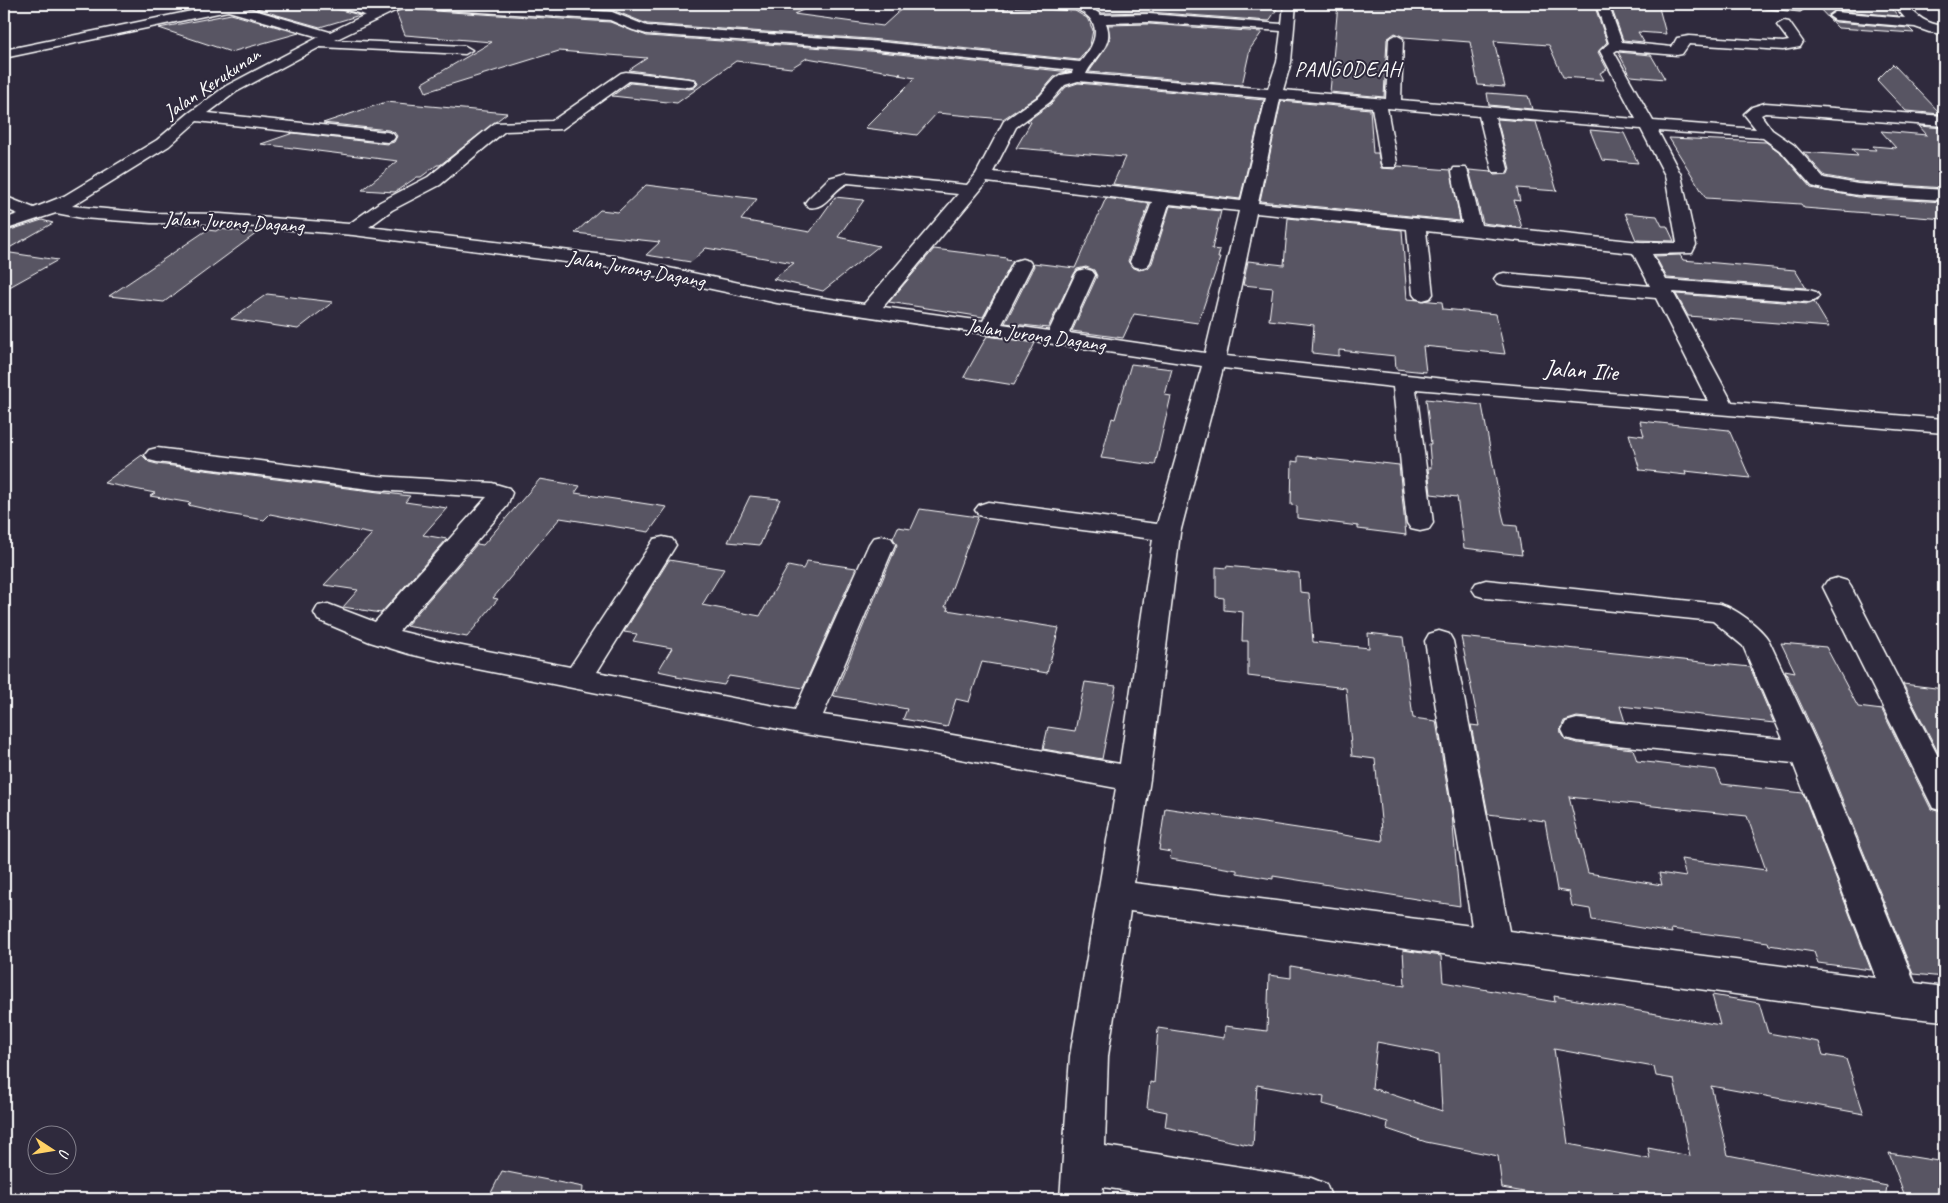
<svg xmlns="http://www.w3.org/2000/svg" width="1948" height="1203" font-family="Caveat,sans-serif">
  <rect width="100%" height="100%" fill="#2f2a3d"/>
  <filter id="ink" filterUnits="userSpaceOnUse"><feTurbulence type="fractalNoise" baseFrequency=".02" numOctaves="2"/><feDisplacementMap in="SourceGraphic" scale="10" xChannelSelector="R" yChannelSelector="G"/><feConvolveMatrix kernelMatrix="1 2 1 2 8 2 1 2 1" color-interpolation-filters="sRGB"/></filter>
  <g filter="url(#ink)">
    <g fill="#595564" stroke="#fff" fill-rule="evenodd">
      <path d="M280,4H333L336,9L360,15L320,27L256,9Z"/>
      <path d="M407,4H410L418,10L610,22L647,36L870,51L1070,72L1061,73L1054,77L1039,95L1003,119L937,113L917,135L865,128L915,78L898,75L901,74L807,58L791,68L736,61L677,103L612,96L630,83L689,89L694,88L698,84L696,79L629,70L647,58L559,51L426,92L422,83L492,42L405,35L396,12L404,9Z"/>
      <path d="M592,4H765L803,10L794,14L883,26L907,4H943L1008,9L1010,7L1075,11L1087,18L1093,30L1090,45L1079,60L870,39L647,24L613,10L584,8Z"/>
      <path d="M1089,4H1206L1277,9L1269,21L1149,12L1102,13Z"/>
      <path d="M1338,4H1594L1607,42L1598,52L1607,69L1600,73L1604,80L1563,77L1549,45L1494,41L1505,87L1478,85L1470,42L1404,37L1395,33L1387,39L1384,97L1330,92Z"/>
      <path d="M1610,4H1658L1666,34L1638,32L1644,42L1623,40Z"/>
      <path d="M1815,4L1889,5L1898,16L1835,10L1827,17L1835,22L1909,28L1914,33L1838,28Z"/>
      <path d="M231,14L299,33L231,52L159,28Z"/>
      <path d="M1149,24L1262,32L1250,49L1242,85L1089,72L1108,45L1110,38L1108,25Z"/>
      <path d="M1618,52L1651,55L1665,79L1631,76Z"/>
      <path d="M1893,64L1941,114L1906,111L1877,80Z"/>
      <path d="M1078,83L1264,100L1240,199L1113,184L1125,157L1016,148L1031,122L1027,121L1051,104L1066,87Z"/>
      <path d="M1487,93L1528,96L1532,109L1489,105Z"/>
      <path d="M1281,101L1370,109L1373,153H1378L1381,168L1395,169L1398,166L1451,170L1460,221L1260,201Z"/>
      <path d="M386,102L507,113L440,165H437L421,177H417L395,192L362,190L398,161L261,144L293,133L387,144L394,142L397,136L394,132L388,130L323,123Z"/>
      <path d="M1497,119L1536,122L1557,191L1517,188L1520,201L1514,200L1522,228L1483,223L1469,170L1491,172L1494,175L1508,174L1510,169Z"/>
      <path d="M1919,126L1944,128V188L1858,182L1825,176L1803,152L1858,156L1852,149L1876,150L1873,146L1896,148L1881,131L1927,135Z"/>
      <path d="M1590,130L1624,133L1638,163L1602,160Z"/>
      <path d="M1669,138L1766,142L1781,153L1811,188L1858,197L1944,202V219L1804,208L1801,204L1706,198Z"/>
      <path d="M646,185L757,199L741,220L810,232L835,197L864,200L838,237L879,246L823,291L773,279L794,263L706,248L691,262L646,255L660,242L575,233L600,210L618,212Z"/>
      <path d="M1106,198L1149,204L1128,261L1132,267L1139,270L1148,268L1152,263L1170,206L1221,211L1212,249L1220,250L1218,258H1220L1198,323L1134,314L1123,338L1072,331L1097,276L1094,270L1086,267L1077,269L1074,274L1048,328L1005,323L1034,266L1033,263L1075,268Z"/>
      <path d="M1625,213L1657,216L1662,226H1667L1674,241L1636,240Z"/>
      <path d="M1288,218L1402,230L1407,299L1442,302L1443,309L1496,314L1505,354L1423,346L1426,372L1396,369L1395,356L1339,350V356L1312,353L1314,325L1269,320L1273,288L1243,285L1248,261L1284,265Z"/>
      <path d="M42,220L53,223L4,251V232Z"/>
      <path d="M219,229L257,233L164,302L109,296L207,230L216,231Z"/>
      <path d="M934,249L1007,258L1006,260L1013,261L983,317L889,302Z"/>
      <path d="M4,252L58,260L4,290Z"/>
      <path d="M1680,255L1683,260L1795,270L1806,288L1667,278L1655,256Z"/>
      <path d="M267,294L333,302L298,329L231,319Z"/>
      <path d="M1676,294L1809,304L1814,302L1829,327L1688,316Z"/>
      <path d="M987,336L1035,343L1014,385L964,377Z"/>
      <path d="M1131,364L1172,369L1165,395L1171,396L1155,465L1101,458L1112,418L1115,419Z"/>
      <path d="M1426,399L1482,405L1502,513L1505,525L1517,526L1522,555L1464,548L1457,497L1431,494L1428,468H1431L1429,444H1431Z"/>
      <path d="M1640,421L1729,430L1750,478L1685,471L1686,475L1640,470L1629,434L1644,436Z"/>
      <path d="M142,455L149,462L157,464L410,496L405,502L447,508L423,535L447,539L381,613L343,607L358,590L324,585L372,534L270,514L264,520L228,514L188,505L191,503L150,496L155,493L104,483Z"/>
      <path d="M1298,456L1355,462V460L1399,465L1406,535L1358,529V526L1297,518V506L1291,505L1292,461L1298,462Z"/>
      <path d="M540,479L580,486L575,493L667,507L649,532L560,518L493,598L498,599L467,637L406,626L477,544L483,545Z"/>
      <path d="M750,496L780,499L760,545L728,542Z"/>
      <path d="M920,509L978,517L945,607H948L947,610L1059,628L1047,673L982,662L969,702L956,699L947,727L903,719L907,709L834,696L897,545L893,538L898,527L911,529Z"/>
      <path d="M669,560L724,569L702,605L760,616L788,566L803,569L807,561L856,568L803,688L729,676L724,685L676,677L677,675L658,671L672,648L633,641L637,634L624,632Z"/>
      <path d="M1226,566L1299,573L1300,592L1309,593L1313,642L1369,648L1368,633L1403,637L1413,718L1436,721L1452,815L1460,906L1273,876V879L1237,873V870L1170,859L1171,852L1159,850L1165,808L1383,841L1375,759L1352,756L1346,688L1248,676V641H1242L1243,612L1224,610V598L1216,597V567L1227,568Z"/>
      <path d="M1461,637L1750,667L1774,723L1620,706L1625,722L1577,717L1564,721L1560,731L1566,740L1577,743L1633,749L1637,761L1716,770L1722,784L1803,793L1871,970L1818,963L1814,952L1769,945L1768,942L1671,929L1672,933L1592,920L1590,909L1572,906L1569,892L1557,890L1545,821L1488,814L1471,725L1479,726ZM1569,797L1747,816L1766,870L1681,859L1686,877L1659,873L1662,885L1588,873Z"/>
      <path d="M1781,643L1826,647L1858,707L1882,710L1931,809L1944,813V977L1913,974L1823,752L1785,670L1795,672Z"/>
      <path d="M1085,682L1116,686L1102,759L1043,749L1048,727L1075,731Z"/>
      <path d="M1903,684L1944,689V764Z"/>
      <path d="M1403,950L1441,956L1443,982L1555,1002L1554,996L1720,1025L1712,995L1759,1003L1768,1033L1819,1042L1823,1055L1846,1059L1864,1114L1711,1086L1728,1155L1887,1186L1885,1199H1563L1502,1188L1498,1156L1426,1142L1387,1129L1388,1122L1323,1104L1324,1097L1257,1085L1253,1146L1165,1127L1167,1112L1147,1108L1150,1082L1154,1083L1158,1028L1224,1038L1225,1026L1267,1031L1269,975L1291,978V966L1405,986ZM1377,1042L1439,1054L1442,1111L1372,1088ZM1554,1049L1654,1067L1656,1076L1674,1079L1690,1156L1648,1148L1650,1159L1568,1144Z"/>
      <path d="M1889,1153L1944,1162V1199H1906Z"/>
      <path d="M502,1171L583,1187L582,1199H488Z"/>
    </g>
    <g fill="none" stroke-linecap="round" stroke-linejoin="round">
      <g stroke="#fff" stroke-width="3">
        <g id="street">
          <path d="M225,4H233L330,32L365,15L337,7L335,4H354L376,10L389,4H405L403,7L335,40L465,46L472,50L465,54L320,47L236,92L208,113L387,132L393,134L395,137L393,140L387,142L197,121L169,146L72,206L151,213L220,214L349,224L380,202L428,177L495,123L552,121L621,73L626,72L689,79L694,80L696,83L694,86L689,87L629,81L562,129L505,131L440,185L392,210L369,227L613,256L777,291L864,304L958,194L848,183C833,188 826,211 808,207L805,203L808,199L829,178L847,173L967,185L976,174L1004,121L1040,96L1055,79L1061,75L1072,73L1073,70L870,49L647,34L633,30L610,20L418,8L412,4H476L612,12L647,26L870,41L1080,62C1100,40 1103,17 1070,7L1068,4H1086L1101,15L1149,14L1282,24L1284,4H1296L1291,62L1283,90L1386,99L1389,39L1396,35L1403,39L1401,100L1636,119L1600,51L1609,43L1596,4H1608L1622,42L1672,47L1677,38L1689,36L1783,42L1789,41L1777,25L1784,21L1789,22L1803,42L1800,47L1783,50L1689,44L1682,54L1677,55L1617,50L1614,52L1653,121L1756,129L1744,114L1752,107L1765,103L1944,116V126L1765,113L1761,115L1772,130L1794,145L1824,178L1858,184L1944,190V200L1858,195L1826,190L1812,186L1782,152L1763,138L1658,131L1681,175L1696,245L1692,253L1652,254L1666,280L1809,290L1816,292L1819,296L1816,300L1809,302L1673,292L1732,402L1944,419V433L1416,389L1433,523L1429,529L1420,531L1411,529L1407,523L1393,387L1223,368L1180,533L1150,779L1134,883L1472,926L1425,641L1429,634L1439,631L1449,634L1453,641L1509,931L1876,978L1793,763L1577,741L1566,738L1562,730L1566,722L1577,719L1783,739L1743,646L1713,621L1486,598L1476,595L1472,589L1476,583L1486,580L1720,604C1735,608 1761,627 1769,641L1821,753L1915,983L1944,987V1021L1903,1017L1130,911L1108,1056L1105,1146L1311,1178L1326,1184L1332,1199H1181L1103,1187L1102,1199H1060L1070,1056L1116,788L912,750L804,734L457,665L409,654L370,642L318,620L314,613L318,606L328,604L375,622L487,497L377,490L157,462L149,460L145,455L149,450L157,448L377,476L492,483L509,488L512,493L507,506L399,631L457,645L570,667L654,539L663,537L672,539L676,545L597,672L795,710L869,544L873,538L882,536L891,538L895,544L823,715L912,728L1120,764L1153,539L988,518L979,515L975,510L979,505L988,502L1157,524L1202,366L777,303L613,268L353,235L220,224L151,223L82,218L56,213L4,230V219L18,214L4,208V196L34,208L64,196L157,140L189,113L226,86L319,37L225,10L223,7ZM1149,22L1281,31L1277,62L1268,89L1086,74C1095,56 1115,46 1106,23ZM1078,81L1266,98L1241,201L993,172L1016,127L1050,102L1065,85ZM1280,99L1372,107L1381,163L1383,167H1395L1397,163L1387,108L1479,116L1492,169L1494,173H1506L1508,169L1495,117L1641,129L1665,175L1677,243L1640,242L1481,225L1468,172L1466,168H1454L1452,172L1462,223L1258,203ZM987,182L1152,202L1130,262L1133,266L1140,268L1147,266L1150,262L1169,204L1239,211L1205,353L1069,333L1095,275L1092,271L1085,269L1078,271L1075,275L1049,331L1002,324L1032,265L1029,261L1022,259L1015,261L1012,265L983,321L883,307ZM1256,213L1407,229L1413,294L1416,298L1423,300L1430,298L1433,294L1426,231L1633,253L1650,286L1504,273L1497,275L1494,279L1497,283L1504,285L1656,298L1708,401L1464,381L1226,356Z"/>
          <path d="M1760,4H1802L1806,7L1800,11L1766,8L1762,7Z"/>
          <path d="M1893,4H1906C1918,17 1926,24 1944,26V34L1929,32L1915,27L1835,20L1829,16L1835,12L1905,18Z"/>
          <path d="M1837,578L1847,581L1851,587L1944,768V811L1933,808L1823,587L1827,581Z"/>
        </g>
      </g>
      <g stroke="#fff" stroke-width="3">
        <path id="secondary" d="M225,4H248L242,8L4,58V50Z"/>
      </g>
      <use href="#street" fill="#2f2a3d" fill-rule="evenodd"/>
      <use href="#secondary" fill="#2f2a3d" fill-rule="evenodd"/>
    </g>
  </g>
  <g text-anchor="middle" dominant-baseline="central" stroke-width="4" stroke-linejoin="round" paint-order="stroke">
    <g font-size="20" fill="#fff" stroke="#2f2a3d">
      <text transform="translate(212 83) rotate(-34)">Jalan Kerukunan</text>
      <text transform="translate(234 222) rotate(3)">Jalan Jurong Dagang</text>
      <text transform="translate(636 269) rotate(10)">Jalan Jurong Dagang</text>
      <text transform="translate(1036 335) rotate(8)">Jalan Jurong Dagang</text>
    </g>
    <g font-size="21" letter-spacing="1" fill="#fff" stroke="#2f2a3d">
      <text x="1348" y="69">PANGODEAH</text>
    </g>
    <g font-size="24" fill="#fff" stroke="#2f2a3d">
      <text transform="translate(1581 370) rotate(4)">Jalan Ilie</text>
    </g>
  </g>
  <rect width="1948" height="1203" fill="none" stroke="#2f2a3d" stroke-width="20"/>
  <rect x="10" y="10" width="1928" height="1183" fill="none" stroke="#fff" stroke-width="2" filter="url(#ink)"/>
  <g transform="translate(52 1150) rotate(102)"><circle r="24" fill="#2f2a3d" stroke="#827f8b"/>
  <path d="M0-4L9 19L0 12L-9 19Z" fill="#ffd166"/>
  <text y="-8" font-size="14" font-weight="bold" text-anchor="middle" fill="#ffffff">U</text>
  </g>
</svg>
